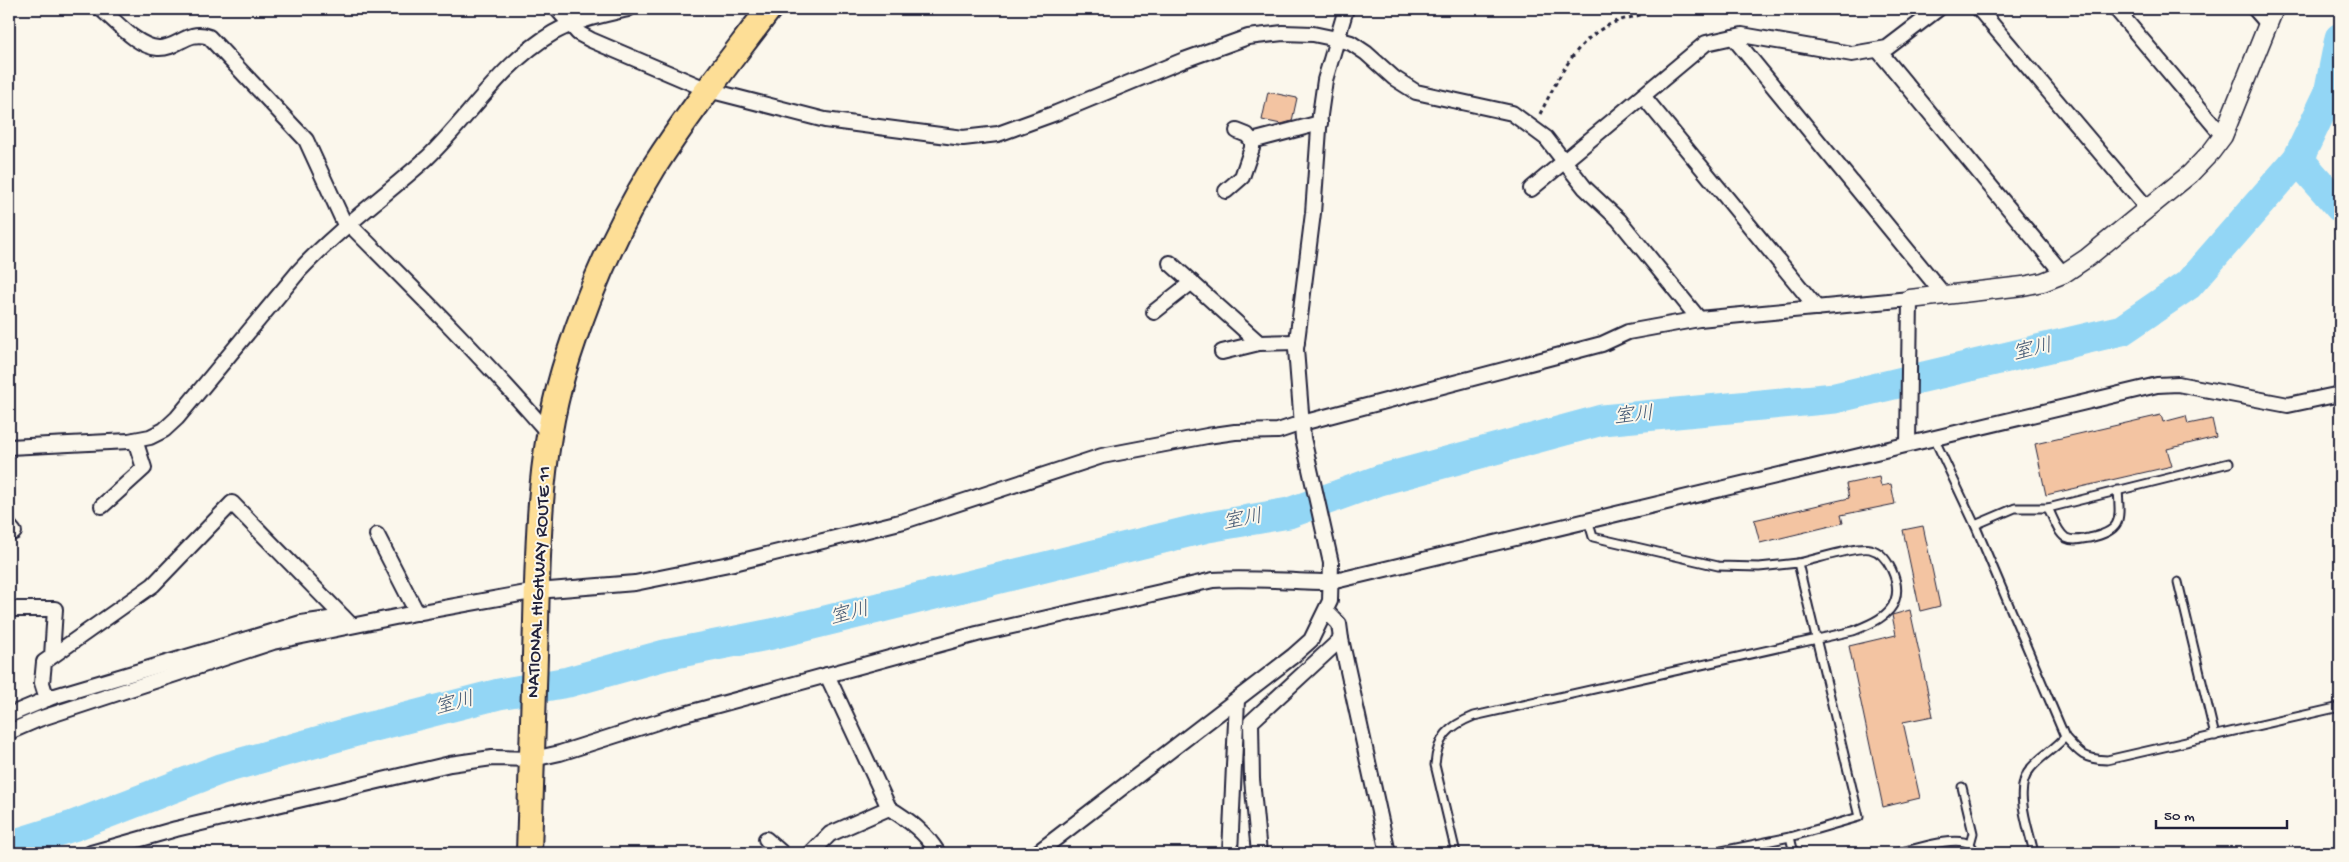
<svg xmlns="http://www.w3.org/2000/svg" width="2349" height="862" font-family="'Gochi Hand','Klee One',sans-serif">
  <rect width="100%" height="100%" fill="#fbf7ec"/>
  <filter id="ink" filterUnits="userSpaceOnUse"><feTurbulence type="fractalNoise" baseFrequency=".02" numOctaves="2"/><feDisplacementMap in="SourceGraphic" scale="10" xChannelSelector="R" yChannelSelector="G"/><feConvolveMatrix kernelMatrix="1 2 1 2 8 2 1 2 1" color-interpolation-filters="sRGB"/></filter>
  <g filter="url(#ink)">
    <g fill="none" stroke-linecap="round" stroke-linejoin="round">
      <g stroke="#93d6f5" stroke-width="31">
        <path d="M2298,159L2340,207"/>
        <path d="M9,846L73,826L221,769L363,729L499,694L568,682L665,655L772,634L1208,527L1289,513L1380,480L1602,420L1835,398L2122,330L2188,285L2298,159L2329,94L2340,38"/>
      </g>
    </g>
    <g fill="#f3c4a2" stroke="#22223b">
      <path d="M1268,92L1297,98L1292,121L1281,124L1262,120Z"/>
      <path d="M2161,415L2163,422L2186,416L2188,424L2212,419L2216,437L2167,449L2172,466L2046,495L2035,444Z"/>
      <path d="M1879,477L1881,486L1891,484L1895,504L1841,515L1843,523L1760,543L1754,520L1849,498L1846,484Z"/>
      <path d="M1923,526L1940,606L1920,611L1903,530Z"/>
      <path d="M1910,610L1933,716L1903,722L1920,798L1883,807L1849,646L1896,635L1892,615Z"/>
    </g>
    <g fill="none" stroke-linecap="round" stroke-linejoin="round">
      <g stroke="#22223b" stroke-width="11">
        <g id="service">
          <path d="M1934,438L1975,525L2065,737C2080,754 2084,759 2107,760L2340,707"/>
          <path d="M2048,508C2053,517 2057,532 2066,538C2074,542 2081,539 2089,538C2123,531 2120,520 2118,490"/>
          <path d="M1588,520L1593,537L1718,566L1759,567L1798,563L1859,817L1790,837L1712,853"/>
          <path d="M1975,525L2015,508H2048L2229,463"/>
          <path d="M2178,582L2215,736"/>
          <path d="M1962,787L1973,833L1970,844"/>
          <path d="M1790,837L1794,853"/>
          <path d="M1456,853L1435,765C1437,737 1449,726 1474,716L1853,631C1868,625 1890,617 1895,600C1901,583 1888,553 1870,549C1856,546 1814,560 1798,563"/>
          <path d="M1897,853C1913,850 1955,835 1969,844C1972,846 1974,850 1976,853"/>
          <path d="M2034,853C2029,829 2012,789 2031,768C2041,756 2055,749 2065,737"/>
        </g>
      </g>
      <g stroke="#22223b" stroke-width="18">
        <g id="minor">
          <path d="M101,9C117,22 136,46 158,48C178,49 187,29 209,37L306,140L346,227"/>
          <path d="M557,9L578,33L591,40L708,90L825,120L963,138L998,134L1056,113L1184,60L1248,37L1283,33L1313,34L1337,39L1351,43L1366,53L1394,78L1416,92L1512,113L1546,138L1585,188L1619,220L1699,319"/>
          <path d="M1979,9L2147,208"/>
          <path d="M2116,9L2223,136"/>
          <path d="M2255,9L2268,24"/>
          <path d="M1733,37L1944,295"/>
          <path d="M1878,50L2063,274"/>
          <path d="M1643,96L1817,308"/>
          <path d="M1252,141L1320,123"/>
          <path d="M1531,189L1706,43L1742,35L1852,54L1887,48L1938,9"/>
          <path d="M1226,191L1242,177L1252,148V141L1247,135L1237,131"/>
          <path d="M349,224C418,293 486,361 550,435"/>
          <path d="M1170,263L1259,343L1297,342"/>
          <path d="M1154,312L1192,282"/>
          <path d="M1222,352L1259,343"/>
          <path d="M9,447L129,441L150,437L164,430L177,418L299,271C338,229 385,196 427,158C470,117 500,64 553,33C576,20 603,15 628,9"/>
          <path d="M102,506L144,468L135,440"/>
          <path d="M9,526L14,532"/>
          <path d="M377,535L417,613"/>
          <path d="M9,611L12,609H55L52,656"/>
          <path d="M1326,611L1339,624L1341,639L1388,853"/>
          <path d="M827,675L889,808"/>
          <path d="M47,699L42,683L44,662L153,585L232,503L351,625"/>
          <path d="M9,715L52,697L301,623L343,617"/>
          <path d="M9,732L39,719L273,642L405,615L537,591L635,583L734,563L904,521L1102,456L1207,436L1235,432L1278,431L1302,423L1602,344L1628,332L1699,319L1910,299L1908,444"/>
          <path d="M766,839L782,853"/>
          <path d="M91,853L176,829L450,764L492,758L533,759L560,753L670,718L977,634L1213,580C1252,577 1291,582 1331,582L2157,385L2178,384L2288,405L2340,394"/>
          <path d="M811,853L830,834L889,808C909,820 926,833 938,853"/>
          <path d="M1037,853L1293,656L1311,640L1330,601L1331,563L1303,438L1296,349L1313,213L1320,115L1325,80L1346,9"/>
          <path d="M1230,853L1237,700"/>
          <path d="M1259,853L1252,779L1251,722L1341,639"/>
        </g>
      </g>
      <g stroke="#22223b" stroke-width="21">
        <path id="tertiary" d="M1910,299L2023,286L2043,282L2063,274L2087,258L2190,174L2211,152L2223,136L2274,9"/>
      </g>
      <g stroke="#22223b" stroke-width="28">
        <path id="trunk" d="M529,853C532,776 534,699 536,622C538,533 540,442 568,357C589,291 618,226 654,167C689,112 730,61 769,9"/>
      </g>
      <path stroke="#22223b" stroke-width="3" stroke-dasharray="4 4" stroke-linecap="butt" d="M1540,114C1558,79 1576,36 1618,21C1630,17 1642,16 1654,9"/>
      <use href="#service" stroke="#fbf7ec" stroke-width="7"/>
      <use href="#minor" stroke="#fbf7ec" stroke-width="14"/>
      <use href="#tertiary" stroke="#fbf7ec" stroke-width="18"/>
      <use href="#trunk" stroke="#fdde96" stroke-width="24"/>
    </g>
  </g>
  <g text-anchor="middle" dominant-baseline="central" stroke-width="4" stroke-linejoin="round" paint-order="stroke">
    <g font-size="19" fill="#22223b" stroke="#fbf7ec">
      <text transform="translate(540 582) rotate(-87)">NATIONAL HIGHWAY ROUTE 11</text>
    </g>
    <g font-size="20" font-style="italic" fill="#445873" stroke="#fbf7ec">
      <text transform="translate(2033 351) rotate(-13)">室川</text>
      <text transform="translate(1634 417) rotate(-6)">室川</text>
      <text transform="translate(1243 521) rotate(-10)">室川</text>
      <text transform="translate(850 615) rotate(-14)">室川</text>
      <text transform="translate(455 705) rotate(-14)">室川</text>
    </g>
  </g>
  <rect width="2349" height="862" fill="none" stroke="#fbf7ec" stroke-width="30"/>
  <rect x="15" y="15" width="2319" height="832" fill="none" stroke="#22223b" stroke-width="2" filter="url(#ink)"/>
  <path d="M2156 820v8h131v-8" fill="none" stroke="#22223b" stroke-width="2.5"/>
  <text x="2164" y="820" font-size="15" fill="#22223b" stroke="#fbf7ec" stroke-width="4" paint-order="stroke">50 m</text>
</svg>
